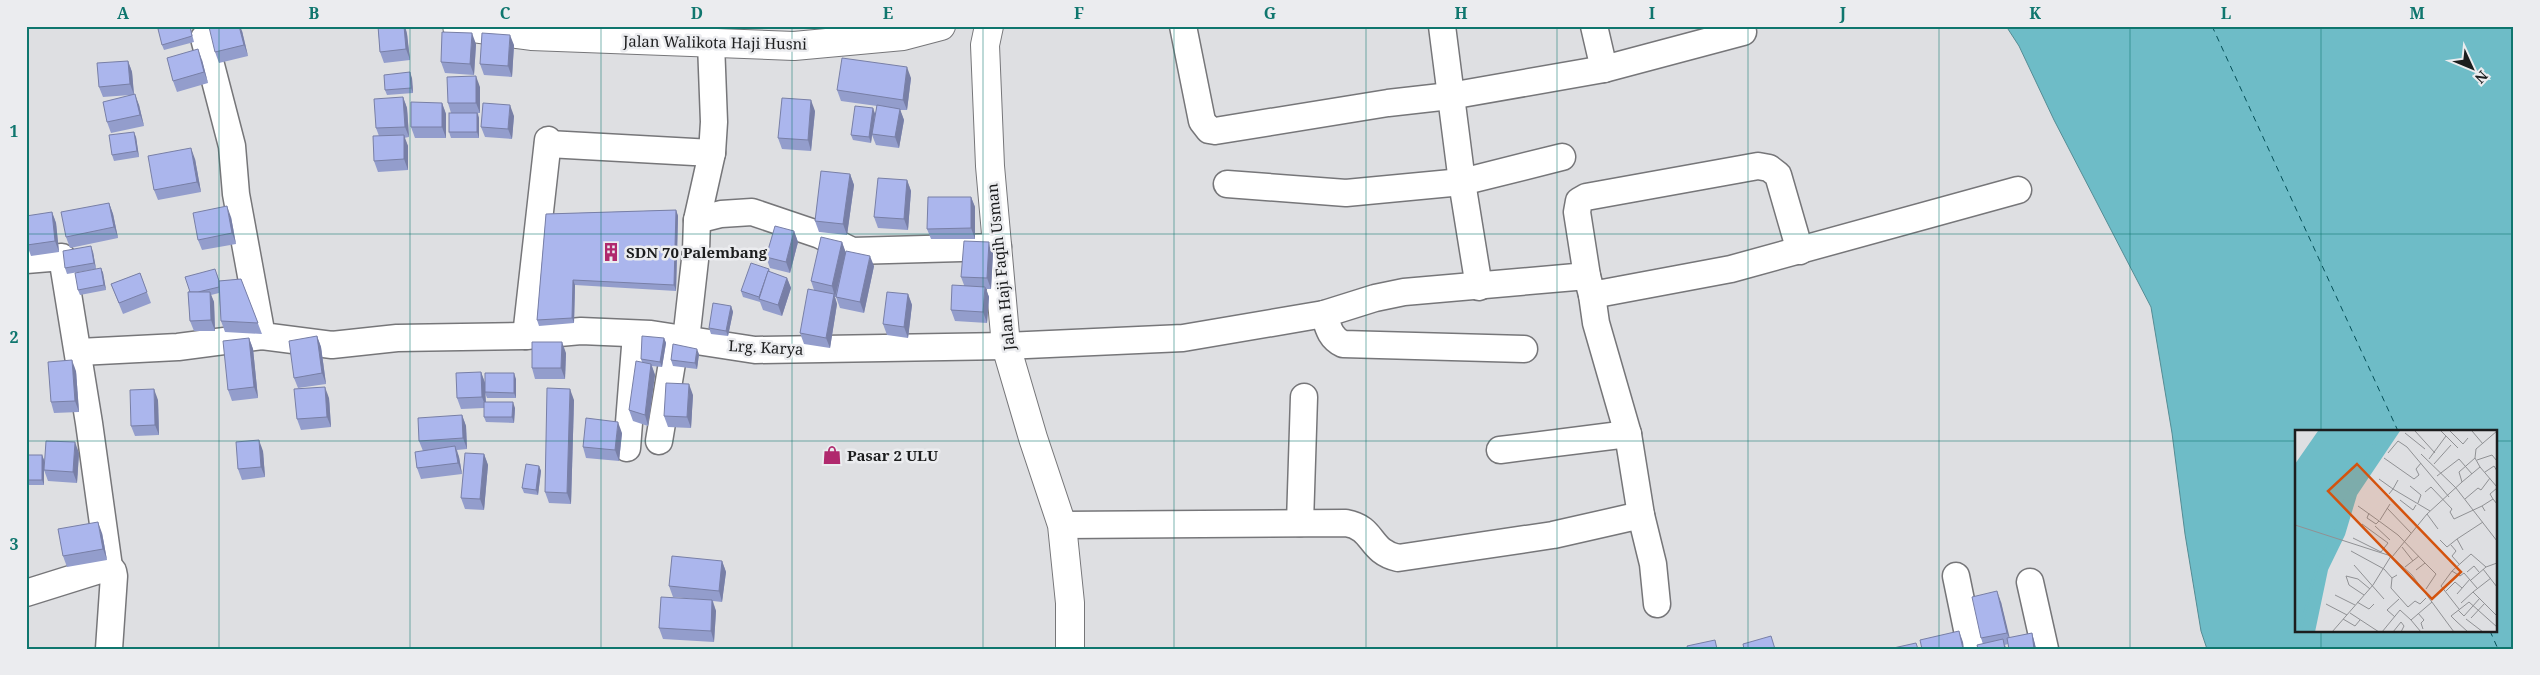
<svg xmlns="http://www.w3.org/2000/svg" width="2540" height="675" font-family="'Noto Serif',serif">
  <rect width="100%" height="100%" fill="#dedfe2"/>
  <path fill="#6ebcc7" stroke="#558c94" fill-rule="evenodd" d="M2006,26H2514V649H2207L2201,631L2185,534L2172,433L2151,307L2054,120L2019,46ZM2296,431H2496V631H2296Z"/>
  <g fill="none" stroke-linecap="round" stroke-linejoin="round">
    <g stroke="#054f57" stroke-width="1" stroke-dasharray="6 5" stroke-linecap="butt">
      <path d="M2212,26L2398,431"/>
      <path d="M2490,631L2498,649"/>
    </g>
    <g stroke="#767679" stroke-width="29">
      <g id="minor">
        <path d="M1183,26L1202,121L1209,130L1215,131L1388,103L1450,96L1604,69L1743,32"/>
        <path d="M1442,26L1462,182L1479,287"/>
        <path d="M1594,26L1604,69"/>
        <path d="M204,38L232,146L236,194L262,336L332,345L397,338L526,336"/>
        <path d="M548,140L526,336L581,331L651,334L755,350L1006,346L1183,338L1324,314L1375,298L1404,292L1587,276L1577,212L1579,201L1586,197L1758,166L1769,168L1778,175L1800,251"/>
        <path d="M548,144L712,153"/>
        <path d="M1227,184L1346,193L1462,182L1562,157"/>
        <path d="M697,220L721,214L752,212L820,235L852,251L998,247"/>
        <path d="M26,260L62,257L89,423L109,567"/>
        <path d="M1587,276L1592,295L1731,269L2018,190"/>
        <path d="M1592,295L1596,323L1628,434L1641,515L1653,564L1657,604"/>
        <path d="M1324,314C1328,327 1330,338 1343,344L1524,349"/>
        <path d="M686,340L696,251L697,220L712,153L714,122L711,43"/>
        <path d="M79,352L178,347L262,336"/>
        <path d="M659,441L676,339"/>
        <path d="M627,448L636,334"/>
        <path d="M1500,450L1628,434"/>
        <path d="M1300,523L1304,397"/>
        <path d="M1062,525L1346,523C1375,528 1368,551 1398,558L1553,535L1641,515"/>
        <path d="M1956,576L1971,649"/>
        <path d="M2030,582L2045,649"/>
        <path d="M26,593L109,567L113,571L114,576L109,649"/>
      </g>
    </g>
    <g stroke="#767679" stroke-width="30">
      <g id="tertiary">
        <path d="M457,26L531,36L794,46L903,36L941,26"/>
        <path d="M989,26L985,45L990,166L1006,346L1033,438L1062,525L1070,603V649"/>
      </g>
    </g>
    <use href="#minor" stroke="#fff" stroke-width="26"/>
    <use href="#tertiary" stroke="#fff" stroke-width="28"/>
  </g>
  <g fill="#939dcc">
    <path d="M168,26H190L194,42L164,50L162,45Z"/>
    <path d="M378,26H405L407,34L410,60L384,63L380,52Z"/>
    <path d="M242,31L248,56L219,63L215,52Z"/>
    <path d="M476,44L474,75L445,73L441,62Z"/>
    <path d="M514,45L512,77L484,75L480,64Z"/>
    <path d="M202,60L208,83L177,92L173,81Z"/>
    <path d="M128,61L132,72L134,95L139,105L144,126L111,133L107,122L130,95L103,97L99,87Z"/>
    <path d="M412,78L413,93L387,95L385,90Z"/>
    <path d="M911,78L907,110H900L904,120L899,148L876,145L872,135L871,143L853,140L851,135L873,108L875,114L873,126L877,106L841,101L837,90Z"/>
    <path d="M480,87V113H478L479,118V138H451L449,132L451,113L448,103Z"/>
    <path d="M403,97L407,108L409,137L404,138L408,146V170L378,172L374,161L379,136L376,128Z"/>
    <path d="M442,103L446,114V138H415L411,127Z"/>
    <path d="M815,111L811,151L782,149L778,138Z"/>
    <path d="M514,116L512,139L485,137L481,127Z"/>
    <path d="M136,137L139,157L114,161L112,155Z"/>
    <path d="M195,159L201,192L158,200L154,190Z"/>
    <path d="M850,174L854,185L847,235L819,232L815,221Z"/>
    <path d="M907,180L911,191L908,230L878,228L874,217Z"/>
    <path d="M971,197L975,207V239H931L927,229Z"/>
    <path d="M109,203L113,214L118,238L70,248L66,237Z"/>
    <path d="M676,210L678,216L676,291L575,285L574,323L539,326L537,320L546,214Z"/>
    <path d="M52,212L56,223L59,252L31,256L27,245Z"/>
    <path d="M231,217L236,244L202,250L198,240Z"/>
    <path d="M794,231L798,242L790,273L770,268L766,257Z"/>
    <path d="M842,242L845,252L874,266L864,313L840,308L836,297H835L837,304L830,348L804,344L800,333L814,290L811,281Z"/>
    <path d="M989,242L993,253L991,289H986L989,297L987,323L955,321L951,310L964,285L961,277Z"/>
    <path d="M93,252L96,269L67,274L65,268Z"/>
    <path d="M101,268L103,273L106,290L80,295L78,290Z"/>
    <path d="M769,269L770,272L787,278L791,288L782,316L763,310L760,302L743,297L741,291Z"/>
    <path d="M140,273L151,303L123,314L111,284Z"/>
    <path d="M217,274L219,281L241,279L262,334L225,332L221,321L219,293L211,295L214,302L215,331H194L190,321L188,292Z"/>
    <path d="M908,294L912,305L908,338L887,335L883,324Z"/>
    <path d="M731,306L733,312L728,336L711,334L709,328Z"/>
    <path d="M317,336L321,347L326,384L298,388L294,378Z"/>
    <path d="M249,338L253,349L258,398L232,401L228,390Z"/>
    <path d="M664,338L666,343L662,367L652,366L655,375L648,426L633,421L629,410L642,362L641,359Z"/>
    <path d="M566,353L565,379H535L532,368Z"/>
    <path d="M699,354L697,369L673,366L671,360Z"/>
    <path d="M76,371L79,412L54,413L51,402Z"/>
    <path d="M481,372L485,383L516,379V398H487L485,393L486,402L515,408L514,423L486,422L484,417V408L461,409L457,398Z"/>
    <path d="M693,395L691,428L668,427L664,416Z"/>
    <path d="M329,398L331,427L301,430L297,419Z"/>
    <path d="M158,400L159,435L135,436L131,426Z"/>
    <path d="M574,400L571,504L549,503L545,492Z"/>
    <path d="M462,415L466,426L467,449L457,450L459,457L462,474L421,479L417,468L423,451L419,441Z"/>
    <path d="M622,433L619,461L586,458L583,447Z"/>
    <path d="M263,451L265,477L242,480L238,469Z"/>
    <path d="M79,453L77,483L48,481L44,470Z"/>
    <path d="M484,454L488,465L484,510L465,509L461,498Z"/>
    <path d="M26,455H42L44,460V485H26Z"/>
    <path d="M539,466L541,471L538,495L524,493L522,488Z"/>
    <path d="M102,533L107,560L67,567L63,556Z"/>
    <path d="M722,561L726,572L722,602L713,601L716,611L714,642L663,639L659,628L706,600L673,597L669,586Z"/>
    <path d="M2001,602L2009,638L2032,633L2036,649H2009L2008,644L2005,645L2007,649L1983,644L1981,638Z"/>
  </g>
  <g fill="#787fa6">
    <path d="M239,26H240L242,31L248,56L244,45Z"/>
    <path d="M404,26H405L407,34L410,60L406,49Z"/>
    <path d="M472,33L476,44L474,75L470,64Z"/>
    <path d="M510,35L514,45L512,77L508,66Z"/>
    <path d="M198,49L202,60L208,83L204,72Z"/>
    <path d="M128,61L132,72L134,95L130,84Z"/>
    <path d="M907,67L911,78L907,110L903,100Z"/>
    <path d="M410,72L412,78L413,93L411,88Z"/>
    <path d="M476,76L480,87V113L476,103Z"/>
    <path d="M135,94L139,105L144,126L140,115Z"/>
    <path d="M403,97L407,108L409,137L405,127Z"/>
    <path d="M811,100L815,111L811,151L808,140Z"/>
    <path d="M442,103L446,114V138L442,127Z"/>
    <path d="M510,105L514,116L512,139L508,129Z"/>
    <path d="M873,108L875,114L871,143L869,137Z"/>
    <path d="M900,109L904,120L899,148L895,137Z"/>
    <path d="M477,113L479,118V138L477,132Z"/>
    <path d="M134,132L136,137L139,157L137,151Z"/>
    <path d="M404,135L408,146V170L404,159Z"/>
    <path d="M191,148L195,159L201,192L197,182Z"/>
    <path d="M850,174L854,185L847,235L843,224Z"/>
    <path d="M907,180L911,191L908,230L904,219Z"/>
    <path d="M971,197L975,207V239L971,228Z"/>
    <path d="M109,203L113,214L118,238L114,227Z"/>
    <path d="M227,206L231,217L236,244L232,233Z"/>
    <path d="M676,210L678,216L676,291L674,285Z"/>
    <path d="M52,212L56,223L59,252L55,241Z"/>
    <path d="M794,231L798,242L790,273L786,262Z"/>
    <path d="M842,242L846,253L835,297L832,286Z"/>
    <path d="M989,242L993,253L991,289L987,278Z"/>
    <path d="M91,246L93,252L96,269L94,263Z"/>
    <path d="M870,256L874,266L864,313L860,302Z"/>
    <path d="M101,268L103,273L106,290L104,285Z"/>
    <path d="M787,278L791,288L782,316L778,305Z"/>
    <path d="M573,280L575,285L574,323L572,318Z"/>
    <path d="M985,287L989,297L987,323L983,312Z"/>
    <path d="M210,292L214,302L215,331L211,320Z"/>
    <path d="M834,294L837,304L830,348L826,338Z"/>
    <path d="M908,294L912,305L908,338L904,327Z"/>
    <path d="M731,306L733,312L728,336L726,331Z"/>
    <path d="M317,336L321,347L326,384L322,373Z"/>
    <path d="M249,338L253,349L258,398L254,387Z"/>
    <path d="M664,338L666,343L662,367L660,362Z"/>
    <path d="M562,342L566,353L565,379L561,368Z"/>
    <path d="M697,349L699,354L697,369L695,363Z"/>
    <path d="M72,360L76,371L79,412L75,401Z"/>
    <path d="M651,364L655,375L648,426L645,415Z"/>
    <path d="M481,372L485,383L486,408L482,397Z"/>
    <path d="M514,373L516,379V398L514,393Z"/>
    <path d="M689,384L693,395L691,428L687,417Z"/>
    <path d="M325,387L329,398L331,427L327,417Z"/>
    <path d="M154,389L158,400L159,435L155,425Z"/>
    <path d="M570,389L574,400L571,504L567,493Z"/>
    <path d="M513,402L515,408L514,423L512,417Z"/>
    <path d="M462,415L466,426L467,449L463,438Z"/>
    <path d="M618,422L622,433L619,461L615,450Z"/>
    <path d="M259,440L263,451L265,477L261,467Z"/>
    <path d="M75,442L79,453L77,483L73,472Z"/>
    <path d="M455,446L459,457L462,474L458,463Z"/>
    <path d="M484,454L488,465L484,510L480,499Z"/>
    <path d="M42,455L44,460V485L42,480Z"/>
    <path d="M539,466L541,471L538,495L536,490Z"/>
    <path d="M98,522L102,533L107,560L103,549Z"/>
    <path d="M722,561L726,572L722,602L719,591Z"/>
    <path d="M1997,591L2001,602L2011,643L2007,633Z"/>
    <path d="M712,600L716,611L714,642L711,631Z"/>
    <path d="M1959,631L1963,642L1964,649H1963Z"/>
    <path d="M2032,633L2035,644L2036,649H2034Z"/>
  </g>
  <g fill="#abb6ed" stroke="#787fa6">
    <path d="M168,26H190L192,36L162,45L158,29Z"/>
    <path d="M214,26H239L244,45L215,52L209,27Z"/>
    <path d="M378,26H404L406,49L380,52Z"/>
    <path d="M442,32L472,33L470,64L441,62Z"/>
    <path d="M482,33L510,35L508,66L480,64Z"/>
    <path d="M198,49L204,72L173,81L167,58Z"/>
    <path d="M842,58L907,67L903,100L837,90Z"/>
    <path d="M128,61L130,84L99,87L97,63Z"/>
    <path d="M410,72L411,88L385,90L384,75Z"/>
    <path d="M476,76V103H448L447,77Z"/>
    <path d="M135,94L140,115L107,122L103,102Z"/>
    <path d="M403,97L405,127L376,128L374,99Z"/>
    <path d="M782,98L811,100L808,140L778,138Z"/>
    <path d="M411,102L442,103V127H411Z"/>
    <path d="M483,103L510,105L508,129L481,127Z"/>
    <path d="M877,105L900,109L895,137L872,134Z"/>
    <path d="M855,106L873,108L869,137L851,135Z"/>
    <rect x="449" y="113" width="28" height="19"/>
    <path d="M134,132L137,151L112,155L109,135Z"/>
    <path d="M404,135V159L374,161L373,136Z"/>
    <path d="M191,148L197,182L154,190L148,156Z"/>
    <path d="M821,171L850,174L843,224L815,221Z"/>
    <path d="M878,178L907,180L904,219L874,217Z"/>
    <path d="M928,197H971V228L927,229Z"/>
    <path d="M109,203L114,227L66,237L61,212Z"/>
    <path d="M227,206L232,233L198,240L193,213Z"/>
    <path d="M676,210L674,285L573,280L572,318L537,320L546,214Z"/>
    <path d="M52,212L55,241L27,245L26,216Z"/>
    <path d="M775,226L794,231L786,262L766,257Z"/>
    <path d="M821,237L842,242L832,286L811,281Z"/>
    <path d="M964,241L989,242L987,278L961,277Z"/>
    <path d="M91,246L94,263L65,268L63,251Z"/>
    <path d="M846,251L870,256L860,302L836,297Z"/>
    <path d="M751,263L769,269L759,297L741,291Z"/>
    <path d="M101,268L104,285L78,290L75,273Z"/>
    <path d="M215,269L219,281V287L198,292H190L185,277Z"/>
    <path d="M768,271L787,278L778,305L759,299Z"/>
    <path d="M140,273L147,292L119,303L111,284Z"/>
    <path d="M241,279L258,323L221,321L219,281Z"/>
    <path d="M952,285L985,287L983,312L951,310Z"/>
    <path d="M808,289L834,294L826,338L800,333Z"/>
    <path d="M188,292H210L211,320L190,321Z"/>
    <path d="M887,292L908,294L904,327L883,324Z"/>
    <path d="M713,303L731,306L726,331L709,328Z"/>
    <path d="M317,336L322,373L294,378L289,341Z"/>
    <path d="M642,336L664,338L660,362L641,359Z"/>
    <path d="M249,338L254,387L228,390L223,341Z"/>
    <path d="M532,342H562L561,368H532Z"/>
    <path d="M673,344L697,349L695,363L671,360Z"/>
    <path d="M72,360L75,401L51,402L48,362Z"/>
    <path d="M636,361L651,364L645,415L629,410Z"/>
    <path d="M481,372L482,397L457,398L456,373Z"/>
    <path d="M485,373H514V393L485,392Z"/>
    <path d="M666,383L689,384L687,417L664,416Z"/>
    <path d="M325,387L327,417L297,419L294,389Z"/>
    <path d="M547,388L570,389L567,493L545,492Z"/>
    <path d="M154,389L155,425L131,426L130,390Z"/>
    <path d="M484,402H513L512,417H484Z"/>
    <path d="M462,415L463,438L419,441L418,418Z"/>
    <path d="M586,418L618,422L615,450L583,447Z"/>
    <path d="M259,440L261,467L238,469L236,442Z"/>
    <path d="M46,441L75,442L73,472L44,470Z"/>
    <path d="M455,446L458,463L417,468L415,452Z"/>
    <path d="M465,453L484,454L480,499L461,498Z"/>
    <rect x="26" y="455" width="16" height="25"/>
    <path d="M526,464L539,466L536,490L522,488Z"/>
    <path d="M98,522L103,549L63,556L58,529Z"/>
    <path d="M672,556L722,561L719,591L669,586Z"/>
    <path d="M1997,591L2007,633L1981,638L1972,597Z"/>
    <path d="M661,597L712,600L711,631L659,628Z"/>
    <path d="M1959,631L1963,649H1922L1920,640Z"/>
    <path d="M2032,633L2034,649H2009L2007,638Z"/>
    <path d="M1771,636L1775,649H1744L1743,644Z"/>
    <path d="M2003,639L2005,649H1978L1977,645Z"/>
    <path d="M1715,640L1717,649H1688L1687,646Z"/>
    <path d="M1916,643L1918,649H1889Z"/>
  </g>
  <path fill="none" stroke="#0f766e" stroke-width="1" stroke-opacity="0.55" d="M219,26V649M410,26V649M601,26V649M792,26V649M983,26V649M1174,26V649M1366,26V649M1557,26V649M1748,26V649M1939,26V649M2130,26V649M2321,26V431M26,234H2514M26,441H2296M2496,441H2514M2321,631V649"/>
  <defs>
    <g id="building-bare" transform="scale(1.5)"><path d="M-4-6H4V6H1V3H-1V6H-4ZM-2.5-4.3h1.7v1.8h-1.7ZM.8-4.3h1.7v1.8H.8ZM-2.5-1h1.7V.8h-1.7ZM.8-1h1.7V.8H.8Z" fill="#b0296d" stroke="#ebecef" stroke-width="2.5" paint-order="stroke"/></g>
    <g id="shop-bare" transform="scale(1.5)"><path d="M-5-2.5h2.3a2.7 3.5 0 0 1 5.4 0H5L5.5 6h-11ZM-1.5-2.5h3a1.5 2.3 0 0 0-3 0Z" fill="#b0296d" stroke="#ebecef" stroke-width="2.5" paint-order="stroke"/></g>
  </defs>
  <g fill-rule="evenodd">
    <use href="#building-bare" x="611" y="252"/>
    <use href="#shop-bare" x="832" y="455"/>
  </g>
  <g text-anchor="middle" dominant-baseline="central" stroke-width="5" stroke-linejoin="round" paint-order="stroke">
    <g font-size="15" fill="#1c1d1e" stroke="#ebecef">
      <text transform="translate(715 42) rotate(1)">Jalan Walikota Haji Husni</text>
      <text transform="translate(1000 267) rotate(-96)">Jalan Haji Faqih Usman</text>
      <text transform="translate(766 347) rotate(3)">Lrg. Karya</text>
    </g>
    <g font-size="15" font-weight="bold" fill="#1c1d1e" stroke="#ebecef" text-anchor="start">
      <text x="626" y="252">SDN 70 Palembang</text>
      <text x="847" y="455">Pasar 2 ULU</text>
    </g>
  </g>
  <g transform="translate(2295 430)">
    <rect width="202" height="202" fill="#dedfe2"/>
    <path d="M23,1H105L62,65L50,105L33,140L20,202H0V34Z" fill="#6ebcc7"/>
    <path fill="none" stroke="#6ebcc7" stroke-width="2.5" d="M5,202L18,150L63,36L89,1"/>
    <path fill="none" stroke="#909194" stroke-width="1" d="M120,1L140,23M146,1L163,18M155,1L168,14L173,8M177,1L188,14M110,3L130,19M93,23L103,11L112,17L154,67M126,24L161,58L202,111M89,28L119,49L124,45L121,39L126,33M134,29L151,6M182,30L197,25L202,31M139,34L156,15M185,37L202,57M190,42L199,36L202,41M142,46L164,29L177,44M84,49L98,59L94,64M103,50L98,59L135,81M167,52L185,37L180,28M115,56L126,65L123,73M130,62L136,57L157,79L155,82L159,89L187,76L190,81M170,69L183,58L186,60L195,48M198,69L195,64L202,58M105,70L118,80L121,75M63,76L84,91M187,76L198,69L202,74M92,78L116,103M74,83L72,88L81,94L84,91L103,105L130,133L121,140M132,84L143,99M85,90L95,74M0,95L96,126M80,96L95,110M58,108L86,122L93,113L67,94M145,110L152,117L162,109M156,115L161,121L157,126L164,134M107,117L118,131M168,120L162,109L188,92M56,121L89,139L97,148L102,145M97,127L132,84L167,52L164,42L180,28L181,19L202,1M97,127L117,145L159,202M130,133L141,144L131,159M59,135L89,169M110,137L124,126M188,139L202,157M157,141L146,156L164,179M172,142L179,136L184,142M51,146L54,155L69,165M51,146L63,149L75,159M97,148L96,158L113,177L120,171L125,174L131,168M196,148L178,162L202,186M176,150L191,137L202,133M182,158L169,143L165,146L157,141L176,124L191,137M151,161L160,152L167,158M162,164L175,149M40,165L60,175M62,172L74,179L79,174M166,173L178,162M31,174L52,185M163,180L169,186L185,168M55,183L84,202M123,183L129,190L126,193L128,199M100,187L92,180L104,169M176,188L190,173M48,189L60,196L65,190M171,189L188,202M116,190L126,202M161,191L156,186L174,172L202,197M161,191L173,202M37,202L78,155L96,126M87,202L105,180L116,190L137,172M98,202L106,192L109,196L106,202"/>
    <path fill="#d4530e" fill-opacity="0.15" stroke="#d4530e" stroke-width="2.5" d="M62,34L166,142L137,169L33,61Z"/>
    <rect width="202" height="202" fill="none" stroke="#1c1d1e" stroke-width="2.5"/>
  </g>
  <rect width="2540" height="675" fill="none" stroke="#ebecef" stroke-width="55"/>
  <g transform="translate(2472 68) rotate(134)" stroke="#ebecef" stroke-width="4" paint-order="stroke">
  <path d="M0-4L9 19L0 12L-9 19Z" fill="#1c1d1e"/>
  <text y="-8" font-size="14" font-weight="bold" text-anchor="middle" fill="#1c1d1e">N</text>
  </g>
  <rect x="28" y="28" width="2484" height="620" fill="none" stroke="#0f766e" stroke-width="2"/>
  <g font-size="16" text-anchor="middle" font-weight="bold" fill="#0f766e">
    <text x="123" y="19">A</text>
    <text x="314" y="19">B</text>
    <text x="505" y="19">C</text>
    <text x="697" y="19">D</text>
    <text x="888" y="19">E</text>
    <text x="1079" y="19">F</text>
    <text x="1270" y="19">G</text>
    <text x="1461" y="19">H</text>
    <text x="1652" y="19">I</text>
    <text x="1843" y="19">J</text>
    <text x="2035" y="19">K</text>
    <text x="2226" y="19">L</text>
    <text x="2417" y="19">M</text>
    <text x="14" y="137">1</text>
    <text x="14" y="343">2</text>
    <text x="14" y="550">3</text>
  </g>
</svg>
